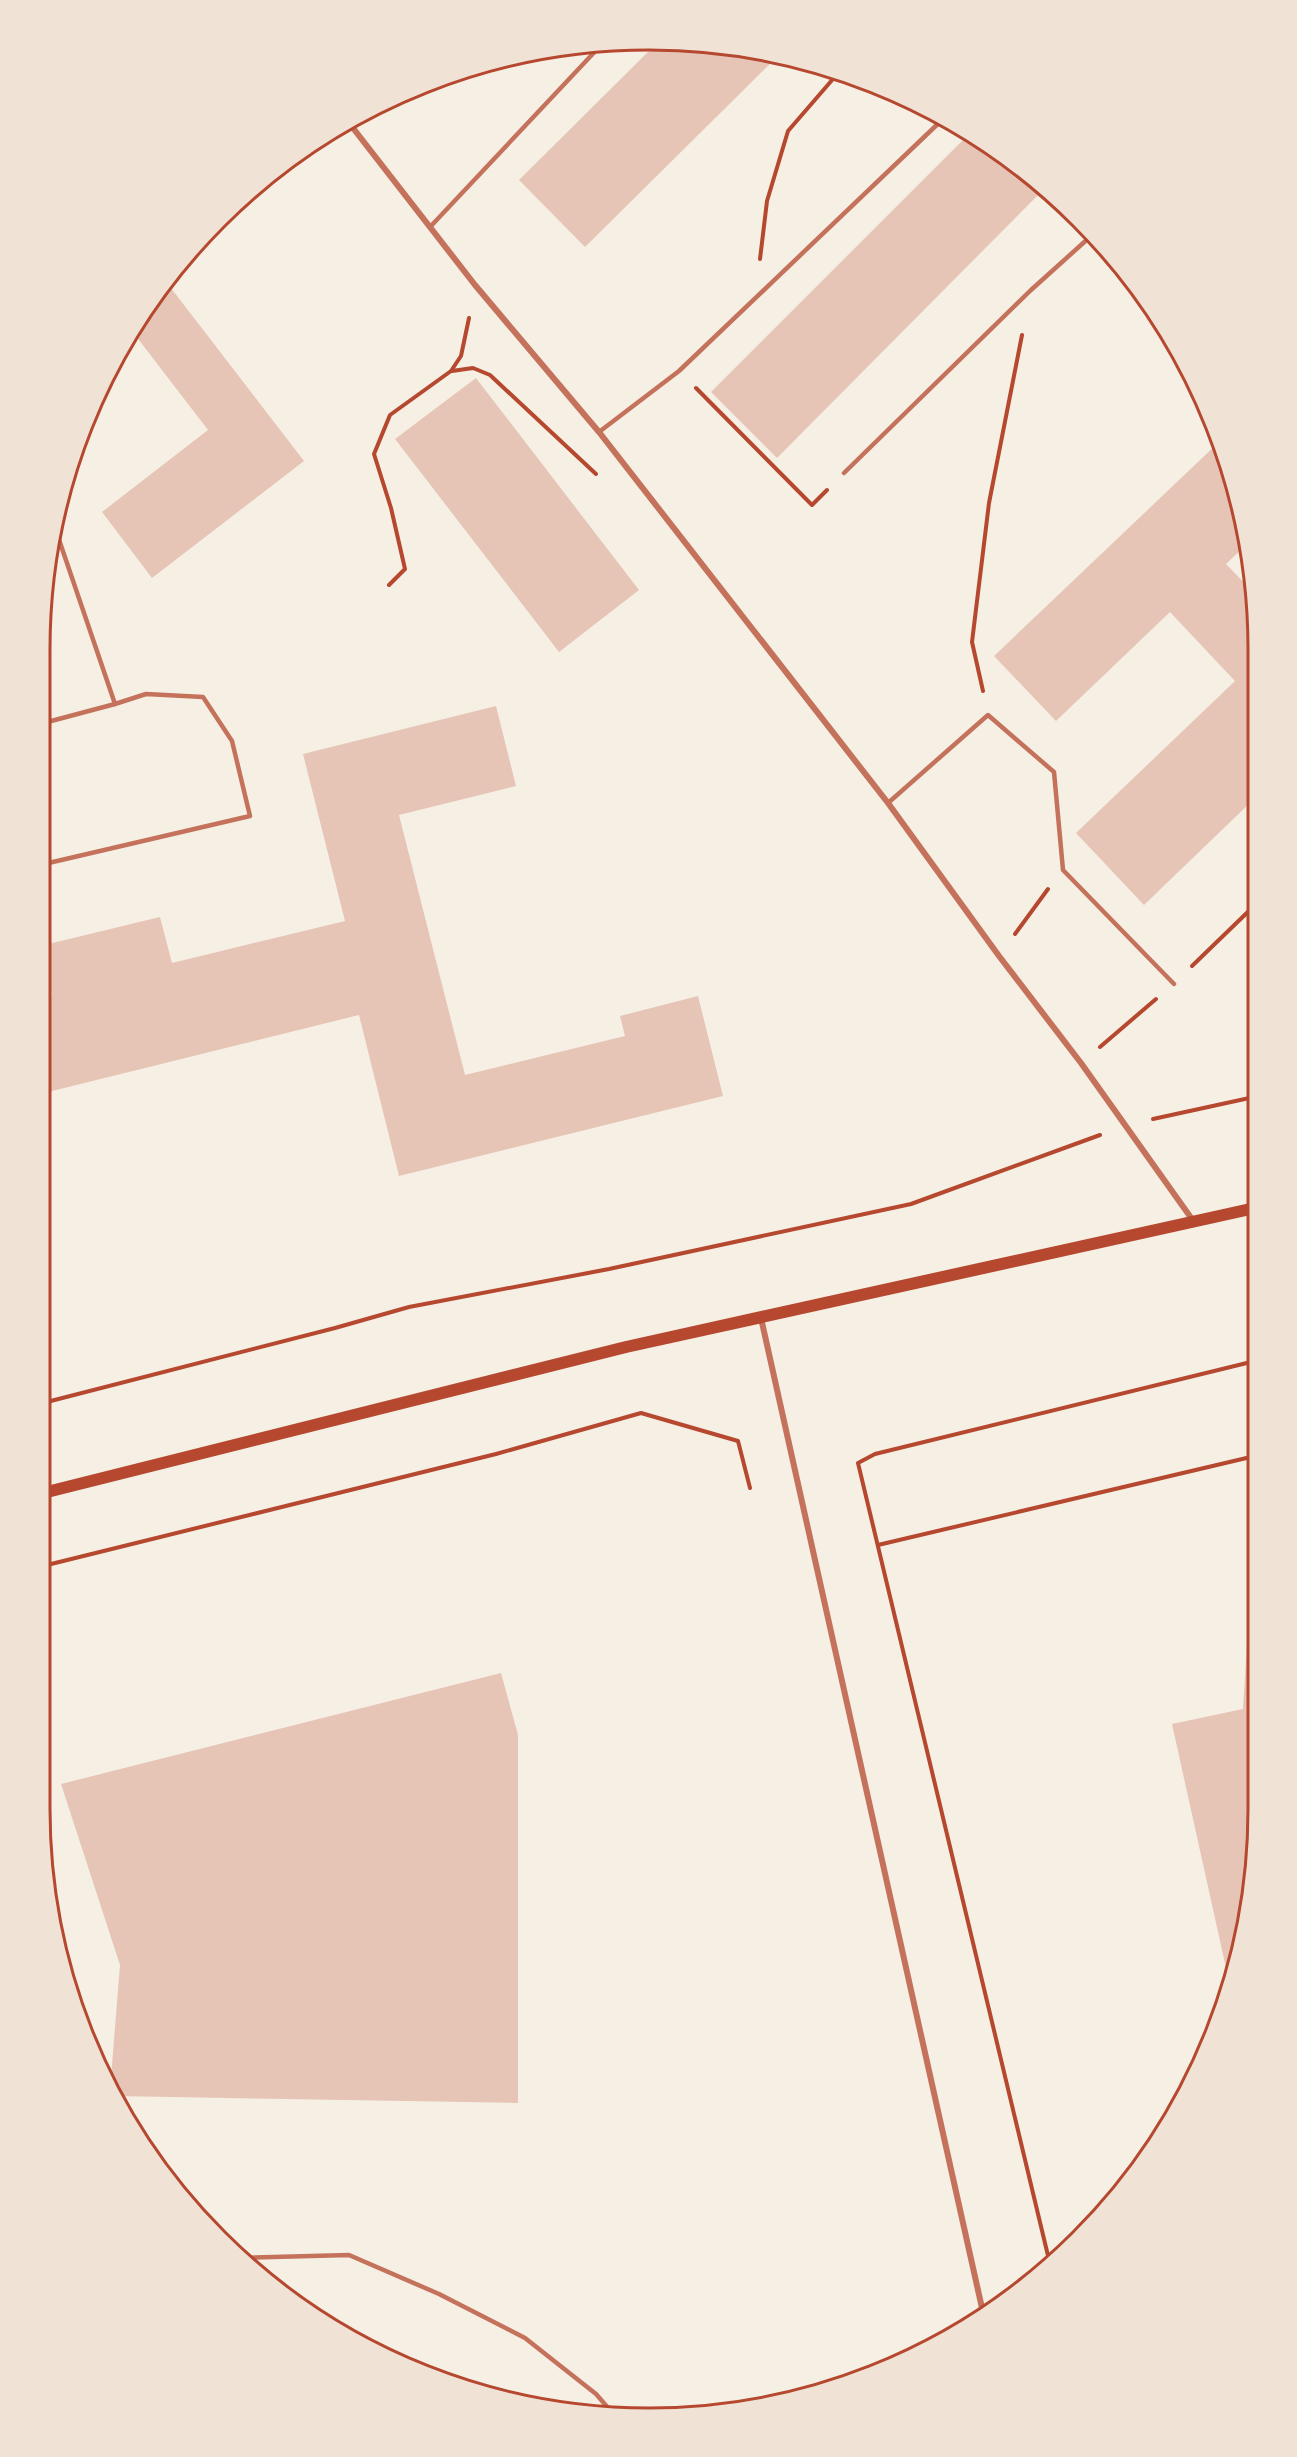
<svg xmlns="http://www.w3.org/2000/svg" width="1297" height="2457" font-family="Roboto,sans-serif">
  <rect width="100%" height="100%" fill="#f6efe4"/>
  <g fill="#e6c5b7">
    <path d="M689,40L779,55L585,247L519,180L659,41Z"/>
    <path d="M968,135L1046,187L777,458L711,392Z"/>
    <path d="M164,279L304,461L152,578L102,512L208,430L132,331Z"/>
    <path d="M476,378L639,590L559,652L395,439Z"/>
    <path d="M1219,442L1246,545L1226,564L1253,592V800L1144,905L1076,833L1235,681L1170,612L1056,721L994,656Z"/>
    <path d="M496,706L516,786L399,815L465,1075L625,1036L620,1016L698,996L723,1096L399,1176L359,1015L40,1094V998L52,995L40,946L160,917L172,963L345,921L303,754Z"/>
    <path d="M1256,1575L1257,1848L1237,1966L1230,1986L1172,1724L1243,1709L1251,1579Z"/>
    <path d="M501,1673L518,1735V2103L113,2096L110,2090L120,1965L61,1784Z"/>
  </g>
  <g fill="none" stroke-linecap="round" stroke-linejoin="round">
    <g stroke="#b5482f" stroke-width="4">
      <path d="M760,259L767,201L788,131L839,72"/>
      <path d="M452,371L473,368L490,375L596,474"/>
      <path d="M696,388L812,505L827,490"/>
      <path d="M389,585L405,569L391,508L374,454L390,415L451,371L461,356L469,318"/>
      <path d="M983,691L972,642L989,503L1022,335"/>
      <path d="M1015,934L1048,889"/>
      <path d="M1192,966L1254,906"/>
      <path d="M1100,1047L1156,999"/>
      <path d="M1153,1119L1254,1097"/>
      <path d="M39,1404L335,1328L409,1307L609,1269L911,1204L1100,1135"/>
      <path d="M878,1545L1255,1456"/>
      <path d="M39,1567L496,1454L641,1413L738,1441L750,1488"/>
      <path d="M1050,2264L858,1463L875,1454L1255,1361"/>
    </g>
    <g stroke="#c5725c" stroke-width="4.5">
      <path d="M431,226L603,43"/>
      <path d="M599,432L679,371L943,119"/>
      <path d="M844,473L1031,290L1091,236"/>
      <path d="M40,724L115,704"/>
      <path d="M888,803L988,715L1054,772L1063,870L1174,984"/>
      <path d="M40,865L250,816L232,741L203,697L146,694L115,704L54,525"/>
      <path d="M238,2258L349,2255L439,2294L525,2338L596,2394L616,2417"/>
    </g>
    <g stroke="#c5725c" stroke-width="6">
      <path d="M346,119L475,285L599,432L888,803L999,956L1081,1063L1194,1222"/>
      <path d="M761,1318L984,2317"/>
    </g>
    <path stroke="#b5482f" stroke-width="12" d="M39,1494L626,1347L1255,1208"/>
  </g>
  <path d="M0 0H1297V2457H0ZM649 50H649A599 599 0 0 1 1248 649V1809A599 599 0 0 1 649 2408H649A599 599 0 0 1 50 1809V649A599 599 0 0 1 649 50Z" fill="#f1e2d6" fill-rule="evenodd"/>
  <path fill="none" stroke="#b5482f" stroke-width="3" d="M649 50H649A599 599 0 0 1 1248 649V1809A599 599 0 0 1 649 2408H649A599 599 0 0 1 50 1809V649A599 599 0 0 1 649 50Z"/>
</svg>
